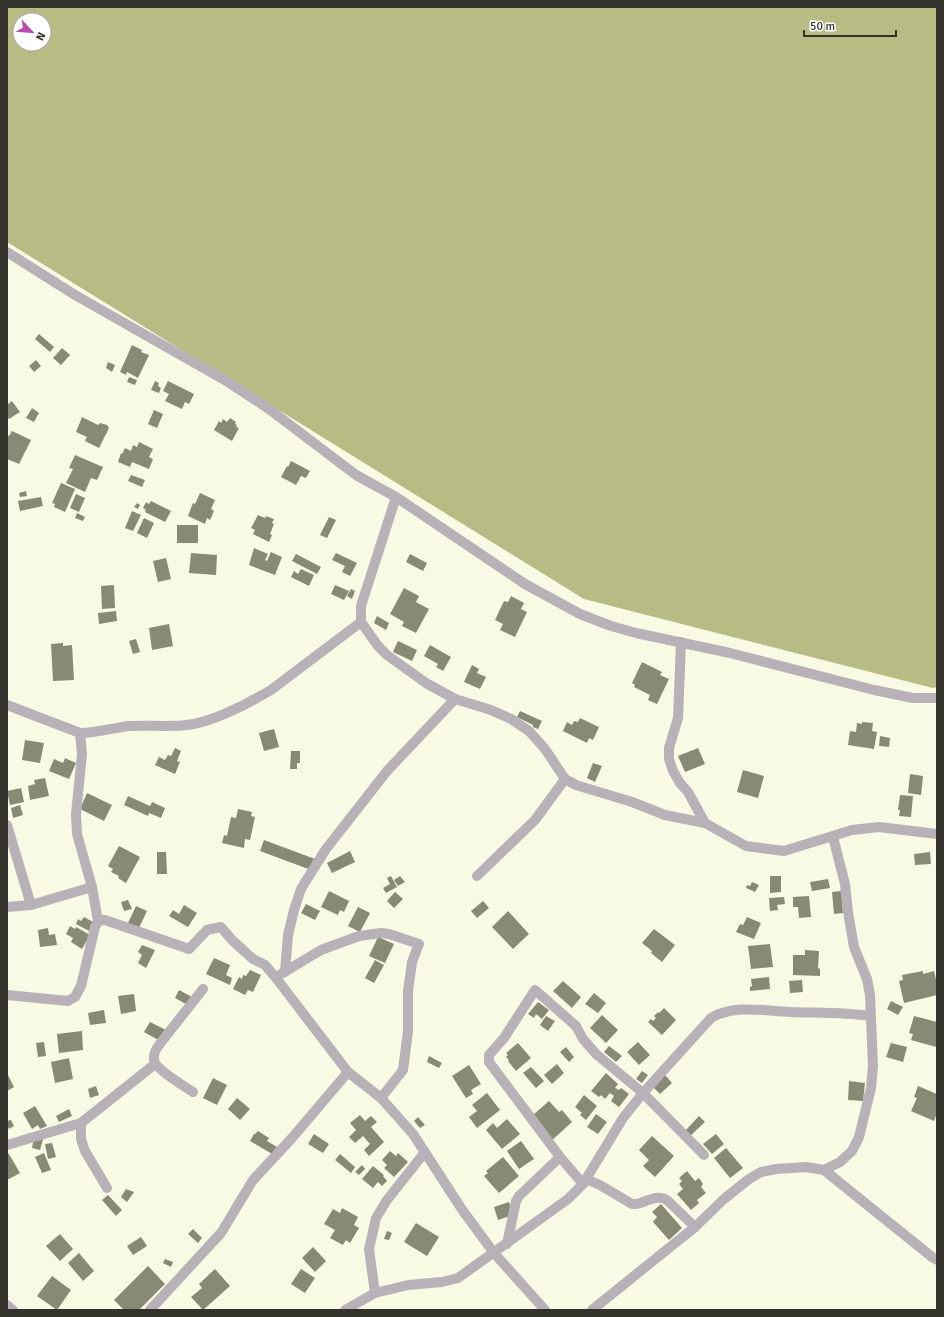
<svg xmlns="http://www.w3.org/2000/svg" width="944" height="1317" font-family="Signika,sans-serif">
  <rect width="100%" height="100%" fill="#f9fae4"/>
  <path fill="#b9bb85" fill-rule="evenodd" d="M7,7H937V687L933,688L584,599L7,242ZM20,20H44V44H20Z"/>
  <g fill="#898a76">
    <path d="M39,334L54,347L50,352L35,339Z"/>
    <path d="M132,345L142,350L141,352L149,355L138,378L127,372L126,375L120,372Z"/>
    <path d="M62,348L70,355L61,365L53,358Z"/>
    <path d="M36,360L41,366L34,372L29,366Z"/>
    <path d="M108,362L115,365L112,372L106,368Z"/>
    <path d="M129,377L137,380L135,385L127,382Z"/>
    <path d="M155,381L159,383L158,386L161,388L159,393L151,390Z"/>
    <path d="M168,381L194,394L189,404L185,402L182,409L165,401L169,394L163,391Z"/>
    <path d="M12,401L20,412L9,419L7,416V405Z"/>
    <path d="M32,408L39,413L34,422L26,418Z"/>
    <path d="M154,410L163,414L157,428L148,424Z"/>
    <path d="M82,417L98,425L100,423L107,425L109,428L99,448L85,441L87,437L76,432Z"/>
    <path d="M230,418L236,422L235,424L237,425L236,427L239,428L232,441L214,430L219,421L221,423L223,419L227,422Z"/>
    <path d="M12,431L31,440L19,464L7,459V435L9,436Z"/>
    <path d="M139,442L153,449L149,457L153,459L149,469L132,462L130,467L118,462L121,453L122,454L125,448L131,451L133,445L137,447Z"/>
    <path d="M75,455L103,467L97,480L91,478L85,492L66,483L73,469L69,468Z"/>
    <path d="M291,461L310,471L306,478L301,476L296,485L281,477L287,466L288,467Z"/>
    <path d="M131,475L145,480L142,487L128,481Z"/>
    <path d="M61,483L75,489L65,512L54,507L55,504L52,503Z"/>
    <path d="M26,491L27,496L20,497L19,493Z"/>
    <path d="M200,493L215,500L211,509L214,511L210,520L207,518L205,524L188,516L193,503L195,504Z"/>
    <path d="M76,494L85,498L79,512L70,508Z"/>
    <path d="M41,497L43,506L20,511L18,501Z"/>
    <path d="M151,501L171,511L165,522L145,512L146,510L143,508L146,502L149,504Z"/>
    <path d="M137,503L140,505L138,509L134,507Z"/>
    <path d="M132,511L141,515L133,531L125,528Z"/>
    <path d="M77,513L85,517L83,521L75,518Z"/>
    <path d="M258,515L265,518L266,516L274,519L272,523L274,524L270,534L272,535L269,542L253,534L255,530L251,528Z"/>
    <path d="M329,517L336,520L327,538L320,535Z"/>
    <path d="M144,518L154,523L147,538L137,533Z"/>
    <rect x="177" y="525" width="21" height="18"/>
    <path d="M254,548L268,554L265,560L267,561L271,552L282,557L275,575L249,565Z"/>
    <path d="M191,553L217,555L216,575L189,573Z"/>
    <path d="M336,553L357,563L350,576L342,572L345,566L332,560Z"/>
    <path d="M296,554L321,567L317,574L292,561Z"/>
    <path d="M410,554L427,563L423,571L406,562Z"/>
    <path d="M166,558L171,579L158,582L153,561Z"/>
    <path d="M301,569L314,575L309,586L291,577L294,571L298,574Z"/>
    <path d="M114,585L115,608L102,609L101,586Z"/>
    <path d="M335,585L349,591L344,600L331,594Z"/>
    <path d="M404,588L419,596L416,602L429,609L416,633L402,626L404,622L390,614Z"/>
    <path d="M351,589L355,591L352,599L347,596Z"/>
    <path d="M511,596L524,603L521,609L527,612L515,637L500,630L503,624L495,620L504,601L508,602Z"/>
    <path d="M116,611L117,621L99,624L98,613Z"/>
    <path d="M377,616L389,623L386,630L374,623Z"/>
    <path d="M169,624L173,646L152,650L149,628Z"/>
    <path d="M136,639L140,652L133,654L129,641Z"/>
    <path d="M398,641L417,650L412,661L393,652Z"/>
    <path d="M63,643V646L72,645L74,680L53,681L51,644Z"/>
    <path d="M430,645L451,657L443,671L436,667L438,664L424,656Z"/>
    <path d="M642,662L662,672L660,675L669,679L657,704L648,700L650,695L634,687L635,685L632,683Z"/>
    <path d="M472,665L479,669L477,673L486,677L480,689L464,682Z"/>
    <path d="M520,711L542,721L538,729L533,727V725L517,717Z"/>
    <path d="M580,718L599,727L593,740L589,738L587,743L563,731L567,722L572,725L574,721L578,722Z"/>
    <path d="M862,722L873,723L872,731L877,732L874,749L848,745L850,731L856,732L857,723L862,724Z"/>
    <path d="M274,729L279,747L264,751L259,733Z"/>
    <path d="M880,736L890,738L889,747L879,746Z"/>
    <path d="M25,740L44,743L40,763L22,760Z"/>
    <path d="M175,748L181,751L177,761L180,762L175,774L155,765L159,757L165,760L168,755L171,756Z"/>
    <path d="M698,748L705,764L685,772L678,756Z"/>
    <path d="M291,751H300V763H297V769H290Z"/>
    <path d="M65,758L76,763L69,779L49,771L54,759L63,763Z"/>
    <path d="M593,763L602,766L595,782L587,778Z"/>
    <path d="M743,770L764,776L758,798L737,792Z"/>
    <path d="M910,774L923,776L921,795L908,793Z"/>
    <path d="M45,778L49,796L30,800L28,786L35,784L34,780Z"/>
    <path d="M21,788L24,802L10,805L7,791Z"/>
    <path d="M87,793L112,805L104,821L80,809Z"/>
    <path d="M900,795L913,796L911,817L899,816L900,810H898Z"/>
    <path d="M128,796L150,806L152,802L165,808L161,818L149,813L148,816L124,805Z"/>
    <path d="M20,805L23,815L13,818L11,808Z"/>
    <path d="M238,809L252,812L251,816L255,817L250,840L245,839L244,848L222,843L224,835L227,836L231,817L236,818Z"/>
    <path d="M264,840L315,859L311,870L260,851Z"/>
    <path d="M119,846L140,857L126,883L118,878L119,876L111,872L113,869L108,866Z"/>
    <path d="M350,851L355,862L332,873L327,863Z"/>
    <path d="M157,852H166L167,874H157Z"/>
    <path d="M930,852L931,864L915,865L914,854Z"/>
    <path d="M391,876L397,887L386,893L383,888L390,884L387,878Z"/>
    <path d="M400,876L405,882L398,886L394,880Z"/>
    <path d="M770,876H781V892L770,893Z"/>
    <path d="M828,879L830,888L812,891L810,882Z"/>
    <path d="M752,882L759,885L755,892L746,888L747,885L750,886Z"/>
    <path d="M329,891L349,901L344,912L340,910L338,915L321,907Z"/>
    <path d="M841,891L843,913L834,914L832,892Z"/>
    <path d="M395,892L403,899L394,908L387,901Z"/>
    <path d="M809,896L811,917L799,918L798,907H793V897Z"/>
    <path d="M784,897L785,904L777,905L778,910L770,911L769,898Z"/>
    <path d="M128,900L132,909L124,911L121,902Z"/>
    <path d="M483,901L489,908L477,918L471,911Z"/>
    <path d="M306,904L320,911L315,920L301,913Z"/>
    <path d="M184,905L197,913L188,927L169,916L173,910L179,914Z"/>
    <path d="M136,906L147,911L138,930L128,923Z"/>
    <path d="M358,907L370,913L360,932L348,926Z"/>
    <path d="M508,911L529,934L513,949L492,927Z"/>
    <path d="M84,917L93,922L89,931L76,924L78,919L81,921Z"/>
    <path d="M747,917L761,923L754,939L736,932L740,924L743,925Z"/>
    <path d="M70,926L75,929L76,927L90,935L82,949L71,942L73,938L66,934Z"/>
    <path d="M48,928L49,935L55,934L57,945L40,947L38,930Z"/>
    <path d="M654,929L675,945L662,962L651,953L652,951L642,943Z"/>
    <path d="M378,937L394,944L385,963L369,956Z"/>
    <path d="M770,944L773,967L751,969L748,946Z"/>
    <path d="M142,945L155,950L146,968L138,963L142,955L138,952Z"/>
    <path d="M805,950L819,951L818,968L820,969V976L793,975V955H805Z"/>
    <path d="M214,958L230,965L226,975L232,978L230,985L206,974Z"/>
    <path d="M375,960L384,965L374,983L365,978Z"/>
    <path d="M250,970L261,975L253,992L248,990L245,995L233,989L239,977L242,979L243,975L246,976Z"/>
    <path d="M923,971V974L934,971L937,984V995L904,1003L899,981L903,980L902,975Z"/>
    <path d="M769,977L770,989L750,991V987L752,986L751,979Z"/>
    <path d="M802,980L803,992L790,993L789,981Z"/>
    <path d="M563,981L581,997L572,1008L553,991Z"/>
    <path d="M179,990L192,997L188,1005L175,998Z"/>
    <path d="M594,993L606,1003L598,1013L585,1004Z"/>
    <path d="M134,994L136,1011L121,1014L118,996Z"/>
    <path d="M891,1001L903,1007L898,1015L887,1009Z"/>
    <path d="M538,1002L549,1010L542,1019L536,1014L534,1018L528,1014Z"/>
    <path d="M664,1008L676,1020L662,1035L648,1022L651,1019L653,1021L656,1018L654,1016L658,1012L659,1013Z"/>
    <path d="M104,1010L106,1023L90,1025L88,1013Z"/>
    <path d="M602,1015L618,1030L606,1043L590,1028Z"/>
    <path d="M546,1016L555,1021L548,1031L540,1025Z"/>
    <path d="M914,1016L937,1022L936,1047L911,1040L913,1034L909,1033Z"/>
    <path d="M150,1022L166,1030L160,1041L144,1032Z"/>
    <path d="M82,1031L83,1050L59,1053L57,1034Z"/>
    <path d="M44,1042L46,1056L38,1057L36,1043Z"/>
    <path d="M638,1042L650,1055L639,1065L627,1052Z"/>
    <path d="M518,1043L531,1058L516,1071L508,1061L509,1060L506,1057L508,1055L506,1053Z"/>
    <path d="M891,1043L907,1047L903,1062L886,1057Z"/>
    <path d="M609,1046L622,1056L616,1062L604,1052Z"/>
    <path d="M566,1047L574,1057L569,1062L560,1052Z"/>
    <path d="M429,1056L442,1063L439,1068L427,1062Z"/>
    <path d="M69,1058L73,1079L55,1083L51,1062Z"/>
    <path d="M557,1064L564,1073L552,1084L544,1075Z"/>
    <path d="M469,1065L481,1084L471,1090L473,1094L466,1098L452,1076Z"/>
    <path d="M531,1067L544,1081L536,1088L523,1073Z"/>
    <path d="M642,1071L648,1075L642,1083L636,1079Z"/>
    <path d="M7,1073L14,1087L7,1091Z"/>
    <path d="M606,1073L618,1084L615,1088L619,1090L621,1088L629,1094L619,1107L611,1101L614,1096L610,1093L605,1099L601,1095L599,1097L591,1091Z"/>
    <path d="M665,1075L672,1083L660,1094L653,1087Z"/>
    <path d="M213,1078L227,1085L217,1105L203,1098Z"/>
    <path d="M849,1081L865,1083L863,1101L848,1100Z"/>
    <path d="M96,1086L99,1095L90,1098L88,1089Z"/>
    <path d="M918,1086L937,1094V1113L934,1121L911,1111L917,1098L914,1097Z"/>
    <path d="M487,1093L500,1110L477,1128L469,1117L477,1111L472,1105Z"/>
    <path d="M584,1095L597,1106L586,1120L580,1115L582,1113L575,1107Z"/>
    <path d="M237,1098L250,1109L240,1120L228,1109Z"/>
    <path d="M549,1101L559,1112L562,1110L572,1122L551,1141L533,1115Z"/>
    <path d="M35,1106L47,1126L40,1129L38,1125L32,1129L23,1113Z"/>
    <path d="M69,1109L72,1116L59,1122L56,1116Z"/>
    <path d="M596,1114L607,1122L598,1134L587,1127Z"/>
    <path d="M360,1115L365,1121L371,1116L377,1122L371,1127L384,1142L369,1156L364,1150L370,1144L363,1136L355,1143L349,1137L356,1130L350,1123Z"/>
    <path d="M699,1116L705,1122L690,1136L685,1131Z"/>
    <path d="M418,1117L425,1125L420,1128L414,1121Z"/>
    <path d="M507,1119L520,1134L502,1149L486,1130L493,1123L497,1128Z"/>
    <path d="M11,1120L14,1126L9,1129L7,1125V1121Z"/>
    <path d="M258,1131L269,1138L267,1141L277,1147L272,1154L250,1141L254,1134H255Z"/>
    <path d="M314,1134L329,1144L323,1153L308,1144Z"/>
    <path d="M716,1134L724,1144L712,1154L703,1144Z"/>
    <path d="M652,1136L674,1156L655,1177L643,1166L649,1160L639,1150Z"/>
    <path d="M34,1137L43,1139L40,1150L32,1148Z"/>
    <path d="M521,1141L534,1159L519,1169L507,1151Z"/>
    <path d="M52,1143L56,1157L48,1159L45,1144Z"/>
    <path d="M726,1148L743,1168L730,1178L714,1158Z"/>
    <path d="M390,1151L396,1156L398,1153L408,1162L394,1177L384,1168L387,1165L382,1160Z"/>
    <path d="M44,1153L51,1170L42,1173L35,1157Z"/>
    <path d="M7,1154H9L20,1173L7,1180Z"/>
    <path d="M340,1154L355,1167L351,1173L335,1160Z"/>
    <path d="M503,1157L519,1176L499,1193L484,1176L488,1173L486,1171Z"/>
    <path d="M362,1165L365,1169L359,1175L355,1172Z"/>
    <path d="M373,1166L384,1175L383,1176L387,1181L382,1186L378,1182L373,1188L362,1179Z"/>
    <path d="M687,1171L695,1181L699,1178L703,1184L701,1187L706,1193L697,1200L699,1203L691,1210L677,1194L683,1189L679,1184L682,1181L679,1178Z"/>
    <path d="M126,1189L134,1192L127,1202L121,1197Z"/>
    <path d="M108,1195L122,1210L116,1216L102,1200Z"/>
    <path d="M509,1202L513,1215L498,1220L494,1207Z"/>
    <path d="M661,1204L682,1228L669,1240L653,1222L657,1217L652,1212Z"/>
    <path d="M342,1208L358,1217L354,1225L359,1228L350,1243L346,1240L343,1245L330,1238L335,1230L324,1224L333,1209L340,1213Z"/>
    <path d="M416,1223L439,1237L427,1256L404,1242Z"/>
    <path d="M193,1229L202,1238L198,1243L188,1234Z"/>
    <path d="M387,1231L392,1233L389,1240L384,1239Z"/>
    <path d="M60,1234L73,1249L60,1261L46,1246Z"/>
    <path d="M141,1237L147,1246L133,1255L127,1246Z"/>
    <path d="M313,1247L326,1261L315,1272L302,1258Z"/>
    <path d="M79,1253L94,1271L83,1281L68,1263Z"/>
    <path d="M165,1259L173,1262L171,1267L163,1263Z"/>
    <path d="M148,1266L165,1284L139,1310H124L114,1300Z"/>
    <path d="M215,1269L230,1286L203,1310L191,1297L202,1288L199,1284Z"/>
    <path d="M301,1269L315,1278L305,1293L291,1284Z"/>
    <path d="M52,1276L71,1290L57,1310L37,1296Z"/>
  </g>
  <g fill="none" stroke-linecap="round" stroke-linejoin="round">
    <g stroke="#b9b1b8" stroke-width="10">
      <path d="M7,252L75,295L228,382L269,409L356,475L396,497L525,584L580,614L611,626L636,633L730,653L874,690L913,698H937"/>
      <path d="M396,497L361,606V622L378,646L387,655L426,683L455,699L491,710L511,719L529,731L545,749L565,779L576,785L632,802L665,815L705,823L746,846L784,851L852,830L879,827L937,834"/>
      <path d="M681,642L678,718L669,748V759L673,771L680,783L688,792L705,823"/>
      <path d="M7,705L80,733C97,733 112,728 129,726C148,725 168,727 187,725C214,722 247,704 271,690L361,622"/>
      <path d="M80,733L82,754L76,814L77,834L92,887L98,921"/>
      <path d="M7,825L31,905"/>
      <path d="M477,876L535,820L565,779"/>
      <path d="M7,907L31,905L92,887"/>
      <path d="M285,972L288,935L294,910L301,889L309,876L326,849L387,771L455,699"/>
      <path d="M281,974L321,950L359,936L381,933L389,934L419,944L412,962L408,991V1031L403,1070L381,1098"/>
      <path d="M7,995L68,1001L75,997L81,986L95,927L98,921L105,920L189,949L207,930L221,927L232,940L253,959L265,965L276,978L348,1072L381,1098L413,1134L463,1211L494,1253L545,1310"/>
      <path d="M193,1092C184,1086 155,1069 154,1060C153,1054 156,1049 159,1045L203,989"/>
      <path d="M81,1123V1139L85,1151L107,1188"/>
      <path d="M7,1145L81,1123L155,1064"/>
      <path d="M824,1170L932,1257L937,1260"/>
      <path d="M586,1179L600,1185L632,1204H636C646,1202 657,1194 667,1200L695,1227"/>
      <path d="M583,1184L560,1157L489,1062V1055L504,1038L535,990L576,1026L583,1039L596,1054L643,1093L704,1155"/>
      <path d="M507,1244L516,1201L519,1196L560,1157"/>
      <path d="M375,1293L369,1249L376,1218L387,1200L425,1152"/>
      <path d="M7,1305L13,1310"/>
      <path d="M150,1310L221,1233L253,1180L292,1138L348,1072"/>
      <path d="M345,1310L375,1293L408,1285L442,1282L458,1278L568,1199L583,1184L623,1118L643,1093L711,1018C734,1004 764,1011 790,1012C817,1013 844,1012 870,1016"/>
      <path d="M592,1310L695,1227L724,1199L749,1179L761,1172L776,1169L806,1167L824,1170L840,1162L852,1151L859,1137L871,1088L873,1066L870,995L867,979L854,947L848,912L845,884L833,837"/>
    </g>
  </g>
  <rect width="944" height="1317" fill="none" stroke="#33332b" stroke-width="16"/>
  <g transform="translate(32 32) rotate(116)"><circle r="19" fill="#ffffff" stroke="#adadaa"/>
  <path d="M0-3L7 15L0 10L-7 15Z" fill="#b84dae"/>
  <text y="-6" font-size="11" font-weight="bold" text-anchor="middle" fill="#33332b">N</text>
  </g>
  <path d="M804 30v6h92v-6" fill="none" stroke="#33332b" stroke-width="2"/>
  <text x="810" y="30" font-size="12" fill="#33332b" stroke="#ffffff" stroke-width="3" paint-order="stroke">50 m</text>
</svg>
